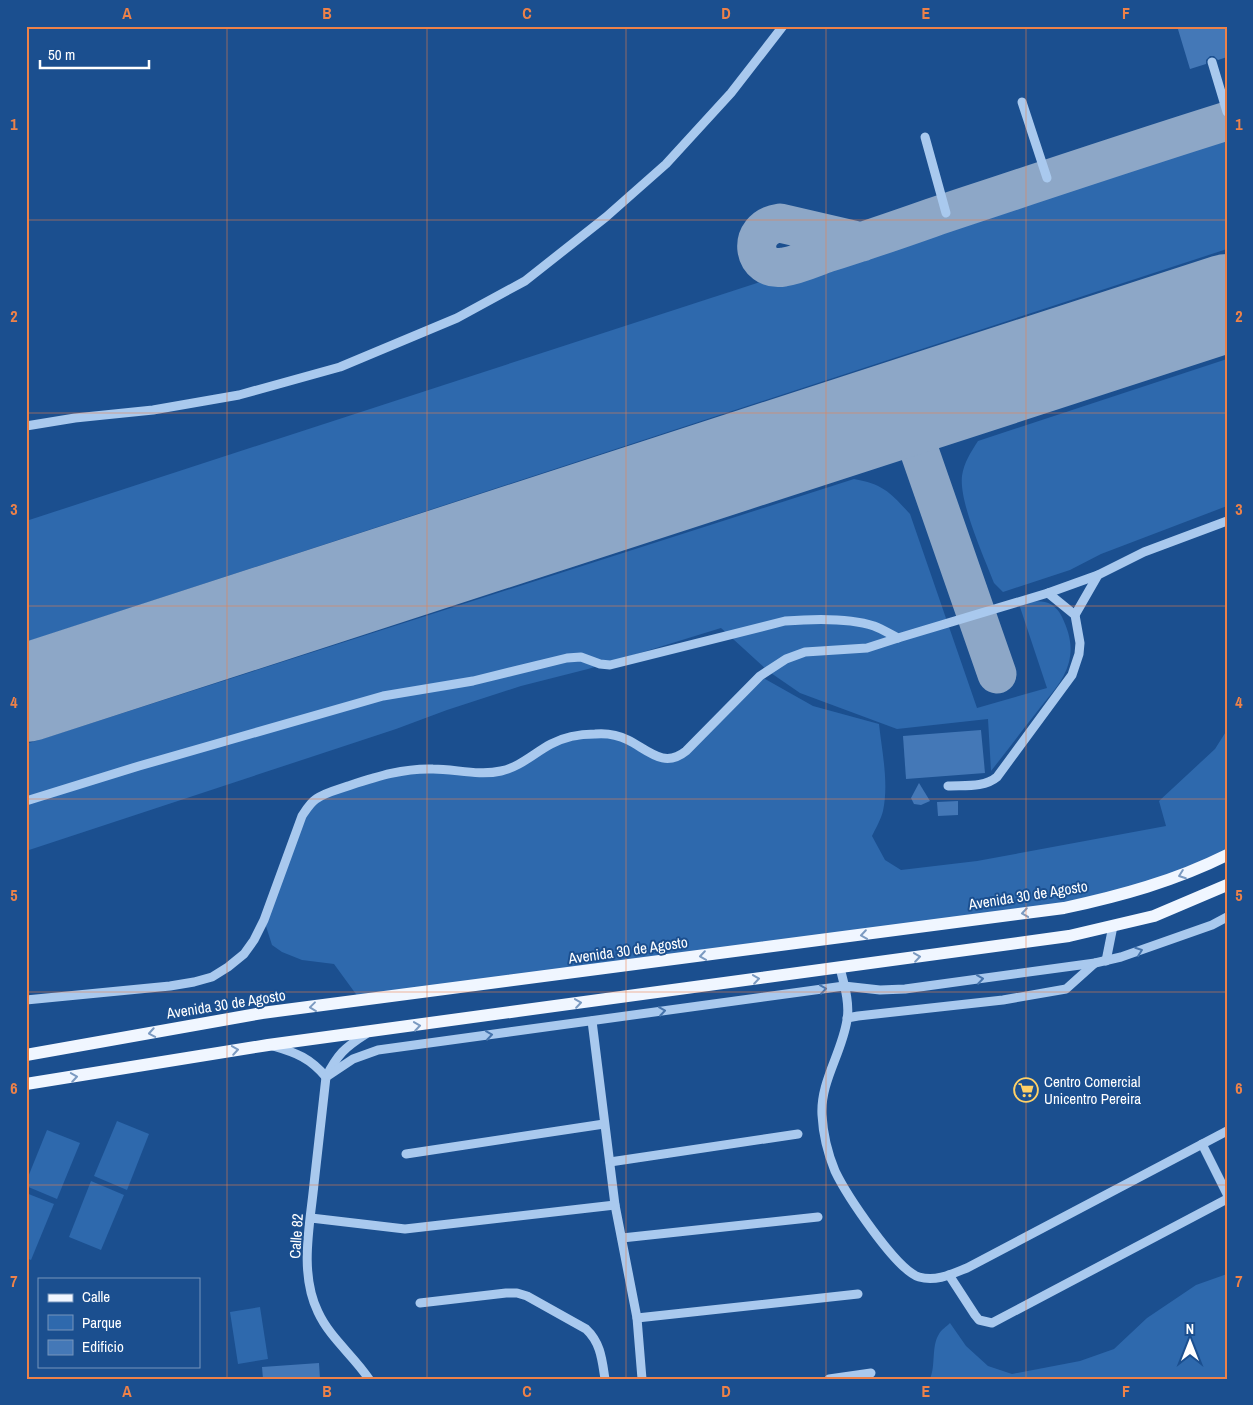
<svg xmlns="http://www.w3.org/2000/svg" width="1253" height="1405" font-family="'Archivo Narrow',sans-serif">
  <rect width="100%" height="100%" fill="#1b4f8f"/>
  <g fill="#2e69ad">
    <path d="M1227,130V249L26,642V521Z"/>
    <path d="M1227,359V506L1101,554L1070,570L1003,592L994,583C984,557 959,502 962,476C964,462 971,452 978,441Z"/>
    <path d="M854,479C883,484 891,493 910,514L977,708L1047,688L1019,604C1037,600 1053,598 1062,617C1069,632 1073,645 1069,662C1064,682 1048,697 1036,713C1021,732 1006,752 991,771L988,719L897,729L800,693L768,671L721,628L588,669L521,686L447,710L396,729L26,851V744Z"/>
    <path d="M760,676L813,706L879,724C882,752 889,783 883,811C881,819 876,828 872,836L885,860L901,870L977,861L1166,826L1159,801L1215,749L1227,730V855L1105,899L361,1001L334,964L302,960L282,952L272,945L264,920L302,816L316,799L389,773L501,771L550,744L608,735L657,756L680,755Z"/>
    <path d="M117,1121L149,1134L127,1190L94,1176Z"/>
    <path d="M47,1130L80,1143L57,1199L26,1186V1182Z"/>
    <path d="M91,1181L124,1195L101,1250L69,1237Z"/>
    <path d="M26,1193L54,1204L31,1260L26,1258Z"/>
    <path d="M1227,1274V1379H930C936,1365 931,1347 939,1334C941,1330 947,1326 950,1323L966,1346L988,1366L1012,1374L1080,1361L1114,1349L1147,1318L1196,1285Z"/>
    <path d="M260,1307L268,1359L238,1364L230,1312Z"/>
  </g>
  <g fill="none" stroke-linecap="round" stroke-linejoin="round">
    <g stroke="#8da7c7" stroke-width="39">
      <path d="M862,242L780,223C745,228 752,273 784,267C798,265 813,258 827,253C862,242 897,230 931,218C1030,185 1128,152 1227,121"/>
      <path d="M904,407L997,674"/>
    </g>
    <path stroke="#8da7c7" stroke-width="98" d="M26,693L1227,303"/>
  </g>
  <g fill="#4478b7">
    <path d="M1177,26H1227V57L1218,60L1214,56H1210L1206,60V64L1190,69Z"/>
    <path d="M981,730L985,773L906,779L903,736Z"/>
    <path d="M919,783L930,801L921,805L914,804L911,798Z"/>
    <path d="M958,801V815L938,816L937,802Z"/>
    <path d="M319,1363L320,1379H263L262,1367Z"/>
  </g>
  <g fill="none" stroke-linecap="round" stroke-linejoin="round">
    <g stroke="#a9c9ee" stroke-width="9">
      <path d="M1212,62L1227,112"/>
      <path d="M1022,102L1047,178"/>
      <path d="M925,137L946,213"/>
      <path d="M26,426L75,418L153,410L239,395L340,367L457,318L525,281L606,217L666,164L731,93L783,26"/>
      <path d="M1075,615L1098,575L1144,552L1227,521"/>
      <path d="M948,786C964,785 984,788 997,777L1072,675L1079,654L1080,643L1075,615L1048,593"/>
      <path d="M26,801L139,766L383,696L473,681L567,658L581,657L600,664L610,665L785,621C810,619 850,618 874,626C882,629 890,634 898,638L1048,593L1098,575"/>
      <path d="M1106,961L1113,926"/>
      <path d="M840,968C844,984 850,1003 847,1020C842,1053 820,1082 822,1115C823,1134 828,1154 835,1171C846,1194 896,1270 919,1277C936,1282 952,1274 967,1268L1227,1131"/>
      <path d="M26,1000L170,986L194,982L212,977L228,967L244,954L254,940L264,920L302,816C306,810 310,803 316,799C326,792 337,790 348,786C376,777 403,768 433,769C455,769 479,776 501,771C520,767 534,753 551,744C564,737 580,734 595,734C606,733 618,735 628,740C648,750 664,769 686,751L760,676L786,659L805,652L867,648L898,638"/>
      <path d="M847,1018L858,1016L1003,1000L1066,989L1095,963"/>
      <path d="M592,1021L615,1205L637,1318L642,1379"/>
      <path d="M366,1034C344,1048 338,1054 326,1077C322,1113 318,1148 314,1184C310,1225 299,1273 318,1312C330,1338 353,1355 369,1379"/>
      <path d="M273,1046C297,1053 310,1058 326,1077"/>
      <path d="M326,1077L353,1059L378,1050L844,986L880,990L905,989L1095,963L1121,957L1212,925L1227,917"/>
      <path d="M1202,1144L1227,1194"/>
      <path d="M406,1154L604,1124"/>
      <path d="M610,1162L798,1134"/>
      <path d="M311,1218L405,1229L615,1205"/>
      <path d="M622,1238L818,1217"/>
      <path d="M949,1275L975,1315L979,1320L992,1323L1227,1199"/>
      <path d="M420,1303L506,1293H517L527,1296L586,1329C601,1343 602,1360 605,1379"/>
      <path d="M637,1318L858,1294"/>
      <path d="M829,1379L871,1373"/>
    </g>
    <g stroke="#f0f6ff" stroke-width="12">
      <path d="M26,1055L262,1013L1064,908C1120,896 1175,881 1227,855"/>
      <path d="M26,1084L268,1045L1069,936L1154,916L1227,885"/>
    </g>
  </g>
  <defs><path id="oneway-chevron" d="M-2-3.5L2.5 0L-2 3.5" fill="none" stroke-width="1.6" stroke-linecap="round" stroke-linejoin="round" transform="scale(1.25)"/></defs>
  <g stroke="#7b9ac1">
    <use href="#oneway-chevron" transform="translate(1182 875) rotate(160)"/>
    <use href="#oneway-chevron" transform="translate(1025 913) rotate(172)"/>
    <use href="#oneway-chevron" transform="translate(864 935) rotate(172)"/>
    <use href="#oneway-chevron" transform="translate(703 956) rotate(172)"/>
    <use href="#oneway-chevron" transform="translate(917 957) rotate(-8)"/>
    <use href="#oneway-chevron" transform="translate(756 979) rotate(-8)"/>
    <use href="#oneway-chevron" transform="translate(578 1003) rotate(-8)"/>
    <use href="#oneway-chevron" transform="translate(313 1007) rotate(173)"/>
    <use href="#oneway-chevron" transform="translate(417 1026) rotate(-8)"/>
    <use href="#oneway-chevron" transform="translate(152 1033) rotate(170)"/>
    <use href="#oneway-chevron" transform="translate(235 1050) rotate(-9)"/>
    <use href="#oneway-chevron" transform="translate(74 1077) rotate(-9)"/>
  </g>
  <g stroke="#4674ac">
    <use href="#oneway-chevron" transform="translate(1139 951) rotate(-20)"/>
    <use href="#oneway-chevron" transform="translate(980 979) rotate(-8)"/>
    <use href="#oneway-chevron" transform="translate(823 989) rotate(-8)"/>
    <use href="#oneway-chevron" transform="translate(662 1011) rotate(-8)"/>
    <use href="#oneway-chevron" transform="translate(489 1035) rotate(-8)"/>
  </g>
  <path fill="none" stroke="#ee8249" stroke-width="1" stroke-opacity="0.55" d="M227,26V1379M427,26V1379M626,26V1379M826,26V1379M1026,26V1379M26,220H1227M26,413H1227M26,606H1227M26,799H1227M26,992H1227M26,1185H1227"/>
  <defs>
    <g id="supermarket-ring" transform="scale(1.25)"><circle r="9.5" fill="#1b4f8f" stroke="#ffd166" stroke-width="1.5"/><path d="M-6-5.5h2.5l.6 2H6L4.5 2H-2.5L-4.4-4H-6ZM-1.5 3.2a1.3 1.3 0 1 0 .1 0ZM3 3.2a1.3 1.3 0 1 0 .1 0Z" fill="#ffd166"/></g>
  </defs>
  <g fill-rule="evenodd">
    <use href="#supermarket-ring" x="1026" y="1090"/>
  </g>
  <g text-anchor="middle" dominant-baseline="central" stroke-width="4" stroke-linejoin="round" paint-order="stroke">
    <g font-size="15" fill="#fff" stroke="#1b4f8f">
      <text transform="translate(1028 895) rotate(-9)">Avenida 30 de Agosto</text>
      <text transform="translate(628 950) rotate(-8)">Avenida 30 de Agosto</text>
      <text transform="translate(226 1004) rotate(-9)">Avenida 30 de Agosto</text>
      <text transform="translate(296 1236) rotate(-86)">Calle 82</text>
    </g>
    <g font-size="15" fill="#fff" stroke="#1b4f8f" text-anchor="start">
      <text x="1044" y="1081">Centro Comercial<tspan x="1044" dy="17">Unicentro Pereira</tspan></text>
    </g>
  </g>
  <rect width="1253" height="1405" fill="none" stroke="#1b4f8f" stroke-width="55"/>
  <rect x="38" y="1278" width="162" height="90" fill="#1b4f8f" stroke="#7695bc"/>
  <rect x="48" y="1294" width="25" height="8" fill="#f0f6ff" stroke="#7695bc"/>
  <text x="82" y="1302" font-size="15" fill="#ffffff">Calle</text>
  <rect x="48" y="1315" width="25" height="15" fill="#2e69ad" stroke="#7695bc"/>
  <text x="82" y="1328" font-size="15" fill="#ffffff">Parque</text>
  <rect x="48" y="1340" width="25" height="15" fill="#4478b7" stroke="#7695bc"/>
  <text x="82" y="1352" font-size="15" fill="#ffffff">Edificio</text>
  <g transform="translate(1190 1342)" stroke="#1b4f8f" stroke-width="4" paint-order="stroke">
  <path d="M0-4L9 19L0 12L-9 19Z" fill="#ffffff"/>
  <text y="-8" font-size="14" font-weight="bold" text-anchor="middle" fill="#ffffff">N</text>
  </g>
  <path d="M40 60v8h109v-8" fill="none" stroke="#ffffff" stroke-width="2.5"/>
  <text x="48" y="60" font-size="15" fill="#ffffff" stroke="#1b4f8f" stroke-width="4" paint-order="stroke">50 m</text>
  <rect x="28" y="28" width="1198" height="1350" fill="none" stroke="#ee8249" stroke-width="2"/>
  <g font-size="16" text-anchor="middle" font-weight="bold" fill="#ee8249">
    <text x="127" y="19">A</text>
    <text x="327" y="19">B</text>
    <text x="527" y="19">C</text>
    <text x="726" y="19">D</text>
    <text x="926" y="19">E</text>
    <text x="1126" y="19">F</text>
    <text x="14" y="130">1</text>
    <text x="1239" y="130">1</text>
    <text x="14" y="322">2</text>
    <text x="1239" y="322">2</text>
    <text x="14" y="515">3</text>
    <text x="1239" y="515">3</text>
    <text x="14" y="708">4</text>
    <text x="1239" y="708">4</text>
    <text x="14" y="901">5</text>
    <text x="1239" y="901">5</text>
    <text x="14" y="1094">6</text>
    <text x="1239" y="1094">6</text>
    <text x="14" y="1287">7</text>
    <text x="1239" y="1287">7</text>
    <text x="127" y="1397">A</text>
    <text x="327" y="1397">B</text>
    <text x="527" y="1397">C</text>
    <text x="726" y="1397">D</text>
    <text x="926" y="1397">E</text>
    <text x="1126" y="1397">F</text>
  </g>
</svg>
